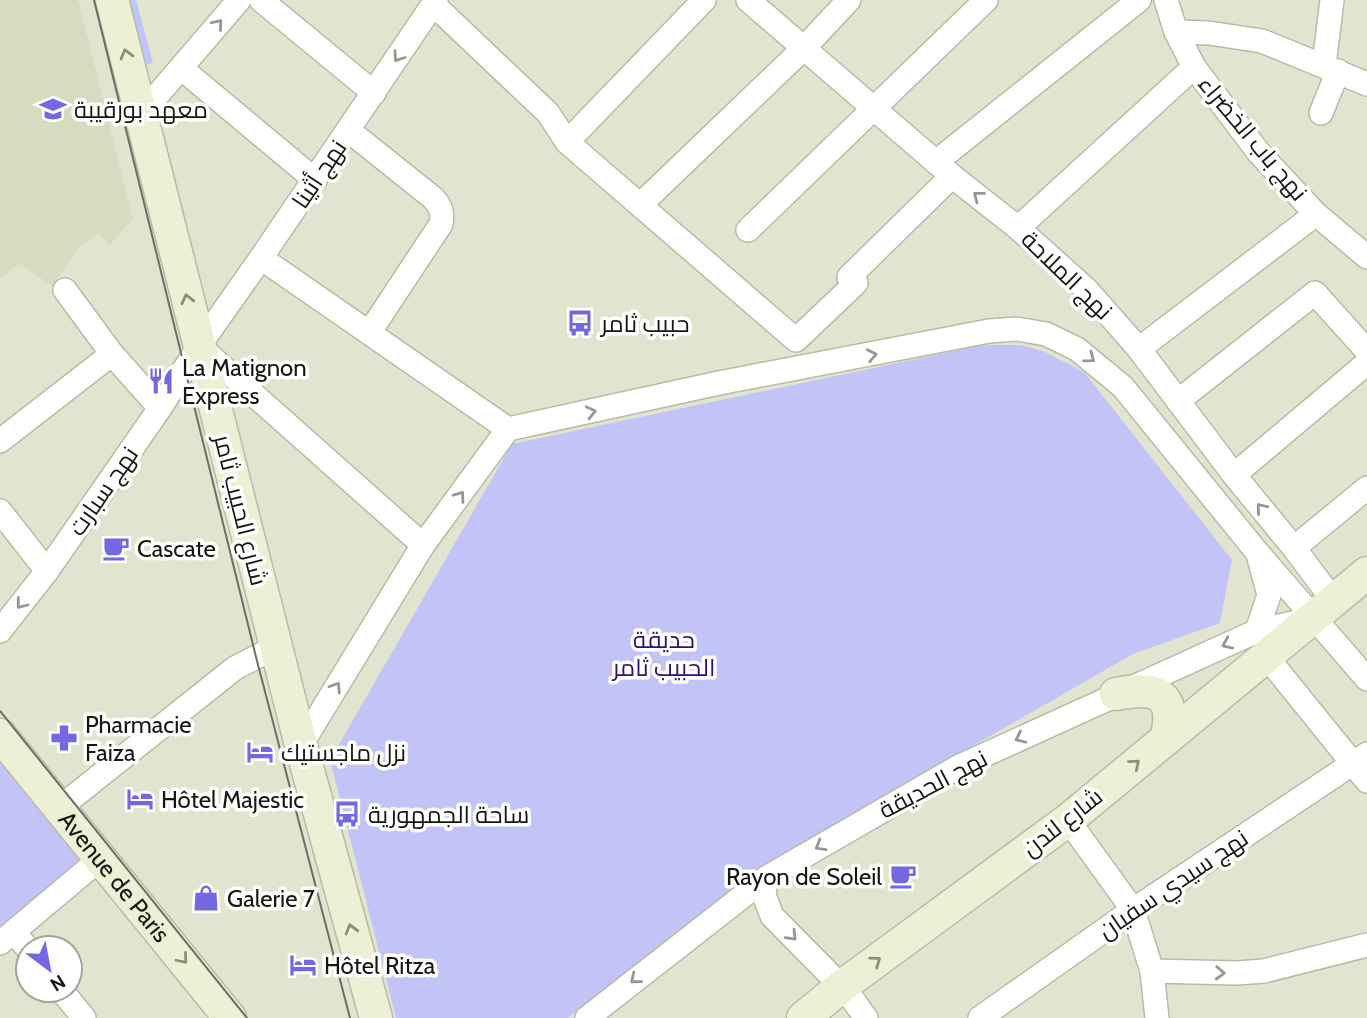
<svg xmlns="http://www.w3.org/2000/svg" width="1367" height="1018" font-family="Cabin,Cairo,sans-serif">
  <rect width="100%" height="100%" fill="#e1e5d0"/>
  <path fill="#d7dcc0" d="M0,0H78L133,219L109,245L99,234L79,248L52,286L19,263L0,279Z"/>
  <g fill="#c2c3f6">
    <path d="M116,0H136L153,63L135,68Z"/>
    <path d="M983,345H1021L1045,352L1084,372L1232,560L1220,623L1133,654L759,869L568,1018H396L330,760L512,444Z"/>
    <path d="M0,753L85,857L0,928Z"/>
  </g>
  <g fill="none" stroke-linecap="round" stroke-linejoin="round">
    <g stroke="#b8bba7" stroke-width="26">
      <g id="street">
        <path d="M261,0L374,93"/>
        <path d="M748,0L952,176L1018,228L1087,290L1139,349L1234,475L1294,548L1333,600"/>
        <path d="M1166,0L1176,32L1194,67L1259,153L1316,214L1367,257"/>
        <path d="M433,4L548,113L567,142L796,340L856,283L849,277L952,176"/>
        <path d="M1176,32L1209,33L1262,41L1367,84"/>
        <path d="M1324,65L1332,0"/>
        <path d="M181,68L315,180"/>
        <path d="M142,113L239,0"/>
        <path d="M1321,113L1338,71"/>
        <path d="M348,130L433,198C441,206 443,213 441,224L369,333"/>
        <path d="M567,142L704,0"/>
        <path d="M936,162L1139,0"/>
        <path d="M640,205L804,48L849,0"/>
        <path d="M1018,228L1194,67"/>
        <path d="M748,230L986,0"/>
        <path d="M261,258L508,429"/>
        <path d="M65,290L112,354L160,408"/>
        <path d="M199,346L423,545"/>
        <path d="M1139,349L1316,214"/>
        <path d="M1178,401L1315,293L1367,351"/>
        <path d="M0,441L112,354"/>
        <path d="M1234,475L1367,363"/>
        <path d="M0,511L47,571"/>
        <path d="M1294,548L1367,488"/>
        <path d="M0,631L47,571L160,408L199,346L261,258L436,0"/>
        <path d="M1257,631L1269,595L1259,558"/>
        <path d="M1266,656L1367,781"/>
        <path d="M301,745L423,545L508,429L719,383L989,331L1017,329L1046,334L1077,349L1123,387L1257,552L1367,679"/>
        <path d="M58,809L235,668L276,647"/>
        <path d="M1068,820L1133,910L1152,971L1157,1018"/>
        <path d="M766,878L764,895L772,916L848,993L866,1018"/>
        <path d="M14,932L28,949"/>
        <path d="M0,943L100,859"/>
        <path d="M1152,971L1237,973L1264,971L1367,945"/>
        <path d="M61,990L84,1018"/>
        <path d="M587,1018L766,878L958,767L1257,631L1306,620"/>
        <path d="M980,1018L1133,910L1367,754"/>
      </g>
    </g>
    <g stroke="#b8bba7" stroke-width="35">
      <g id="secondary">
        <path d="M112,0L301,745L376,1018"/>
        <path d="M1116,694C1156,686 1178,693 1166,739"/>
        <path id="s1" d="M0,735L230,1018"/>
        <path d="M803,1018L841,987L1068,820L1367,573"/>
      </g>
    </g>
    <use href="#street" stroke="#fff" stroke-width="23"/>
    <use href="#secondary" stroke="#edf0d5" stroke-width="32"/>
    <g stroke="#6d7063" stroke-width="2">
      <path d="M94,0L256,657L350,1018"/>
      <path d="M0,711L247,1018"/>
    </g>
  </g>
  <defs><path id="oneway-chevron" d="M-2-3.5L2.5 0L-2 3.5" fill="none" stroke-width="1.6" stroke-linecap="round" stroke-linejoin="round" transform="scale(1.75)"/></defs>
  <g stroke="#969793">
    <use href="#oneway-chevron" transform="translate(218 24) rotate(-50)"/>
    <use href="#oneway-chevron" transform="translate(398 57) rotate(124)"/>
    <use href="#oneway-chevron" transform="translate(978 196) rotate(-142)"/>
    <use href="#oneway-chevron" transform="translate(872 355) rotate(-11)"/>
    <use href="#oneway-chevron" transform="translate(1090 358) rotate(37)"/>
    <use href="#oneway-chevron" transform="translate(591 412) rotate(-13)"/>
    <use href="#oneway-chevron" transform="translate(460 496) rotate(-54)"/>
    <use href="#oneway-chevron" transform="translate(1261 508) rotate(-130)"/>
    <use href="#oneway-chevron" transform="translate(21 604) rotate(128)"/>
    <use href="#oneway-chevron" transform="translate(1227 644) rotate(156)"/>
    <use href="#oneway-chevron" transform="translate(336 687) rotate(-58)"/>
    <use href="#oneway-chevron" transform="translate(1020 738) rotate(155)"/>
    <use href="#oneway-chevron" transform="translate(820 846) rotate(150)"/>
    <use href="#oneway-chevron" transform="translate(792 936) rotate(46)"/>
    <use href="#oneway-chevron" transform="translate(1220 973) rotate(2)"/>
    <use href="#oneway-chevron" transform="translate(635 979) rotate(141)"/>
  </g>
  <g stroke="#8c8e7c">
    <use href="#oneway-chevron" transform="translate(126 54) rotate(-105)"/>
    <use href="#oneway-chevron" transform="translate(187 299) rotate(-104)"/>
    <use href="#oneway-chevron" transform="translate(1135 764) rotate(-40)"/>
    <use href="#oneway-chevron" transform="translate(351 929) rotate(-105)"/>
    <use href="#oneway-chevron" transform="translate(183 959) rotate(50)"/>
    <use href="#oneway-chevron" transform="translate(876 961) rotate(-36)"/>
  </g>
  <defs>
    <g id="school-bare" transform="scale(2.1)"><path d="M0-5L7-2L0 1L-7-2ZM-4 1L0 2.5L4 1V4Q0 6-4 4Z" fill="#7467e2" stroke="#fff" stroke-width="2.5" paint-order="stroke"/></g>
    <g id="bus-bare" transform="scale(2.1)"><path d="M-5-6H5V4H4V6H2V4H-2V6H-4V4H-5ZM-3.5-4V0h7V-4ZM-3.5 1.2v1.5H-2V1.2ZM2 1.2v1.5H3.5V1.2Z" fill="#7467e2" stroke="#fff" stroke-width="2.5" paint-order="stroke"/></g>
    <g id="restaurant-bare" transform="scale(2.1)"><path d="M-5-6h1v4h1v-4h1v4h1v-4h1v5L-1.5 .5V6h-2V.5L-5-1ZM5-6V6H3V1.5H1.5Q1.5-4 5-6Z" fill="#7467e2" stroke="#fff" stroke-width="2.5" paint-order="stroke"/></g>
    <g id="cafe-bare" transform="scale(2.1)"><path d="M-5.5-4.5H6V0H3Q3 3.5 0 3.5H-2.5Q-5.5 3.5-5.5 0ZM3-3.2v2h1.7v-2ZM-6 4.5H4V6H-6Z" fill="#7467e2" stroke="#fff" stroke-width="2.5" paint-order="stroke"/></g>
    <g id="pharmacy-bare" transform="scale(2.1)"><path d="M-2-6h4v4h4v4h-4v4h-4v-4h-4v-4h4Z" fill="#7467e2" stroke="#fff" stroke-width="2.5" paint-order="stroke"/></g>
    <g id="hotel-bare" transform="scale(2.1)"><path d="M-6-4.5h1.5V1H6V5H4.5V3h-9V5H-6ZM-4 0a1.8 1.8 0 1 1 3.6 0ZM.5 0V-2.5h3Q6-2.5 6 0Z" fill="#7467e2" stroke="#fff" stroke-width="2.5" paint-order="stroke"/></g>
    <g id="shop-bare" transform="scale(2.1)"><path d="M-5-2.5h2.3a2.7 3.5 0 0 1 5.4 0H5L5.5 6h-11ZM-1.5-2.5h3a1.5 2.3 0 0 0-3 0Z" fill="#7467e2" stroke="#fff" stroke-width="2.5" paint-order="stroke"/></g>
  </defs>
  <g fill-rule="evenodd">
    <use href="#school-bare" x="53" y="109"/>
    <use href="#bus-bare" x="580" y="323"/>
    <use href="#restaurant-bare" x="161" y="381"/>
    <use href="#cafe-bare" x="116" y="548"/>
    <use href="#pharmacy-bare" x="64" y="738"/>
    <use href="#hotel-bare" x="260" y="752"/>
    <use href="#hotel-bare" x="140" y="799"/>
    <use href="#bus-bare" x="347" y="814"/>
    <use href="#cafe-bare" x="903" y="876"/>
    <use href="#shop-bare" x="206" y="898"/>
    <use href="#hotel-bare" x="303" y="965"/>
  </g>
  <g text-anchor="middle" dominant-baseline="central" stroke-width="7" stroke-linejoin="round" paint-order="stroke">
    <g font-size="24" fill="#161710" stroke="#fff" text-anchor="start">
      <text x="74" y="109">معهد بورقيبة</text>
      <text x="601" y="323">حبيب ثامر</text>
      <text x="182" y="367">La Matignon<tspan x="182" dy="28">Express</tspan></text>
      <text x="137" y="548">Cascate</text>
      <text x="85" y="724">Pharmacie<tspan x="85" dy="28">Faiza</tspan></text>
      <text x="281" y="752">نزل ماجستيك</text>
      <text x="161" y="799">Hôtel Majestic</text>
      <text x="368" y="814">ساحة الجمهورية</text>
      <text x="882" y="876" text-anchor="end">Rayon de Soleil</text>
      <text x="227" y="898">Galerie 7</text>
      <text x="324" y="965">Hôtel Ritza</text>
    </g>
    <g font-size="24" fill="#161710" stroke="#fff">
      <text transform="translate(1253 138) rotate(50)">نهج باب الخضراء</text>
      <text transform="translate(319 174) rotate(-56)">نهج أثينا</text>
      <text transform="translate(1067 275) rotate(44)">نهج الملاحة</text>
      <text transform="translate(103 491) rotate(-55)">نهج سبارت</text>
      <text transform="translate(241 510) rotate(76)">شارع الحبيب ثامر</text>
      <text transform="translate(933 784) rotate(-28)">نهج الحديقة</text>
      <text transform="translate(1062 822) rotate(-38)">شارع لندن</text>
      <text stroke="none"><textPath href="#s1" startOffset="182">Avenue de Paris</textPath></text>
      <text transform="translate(1173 884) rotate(-34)">نهج سيدي سفيان</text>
    </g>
    <g font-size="24" fill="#2d1179" stroke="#fff">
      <text x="664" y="639">حديقة<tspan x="664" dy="28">الحبيب ثامر</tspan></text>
    </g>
  </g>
  <g transform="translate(49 969) rotate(148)"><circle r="33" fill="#ffffff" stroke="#a2a29f" stroke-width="2"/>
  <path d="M0-5L12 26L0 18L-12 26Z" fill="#7467e2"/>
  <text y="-10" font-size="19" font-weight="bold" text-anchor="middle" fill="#161710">N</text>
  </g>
</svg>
